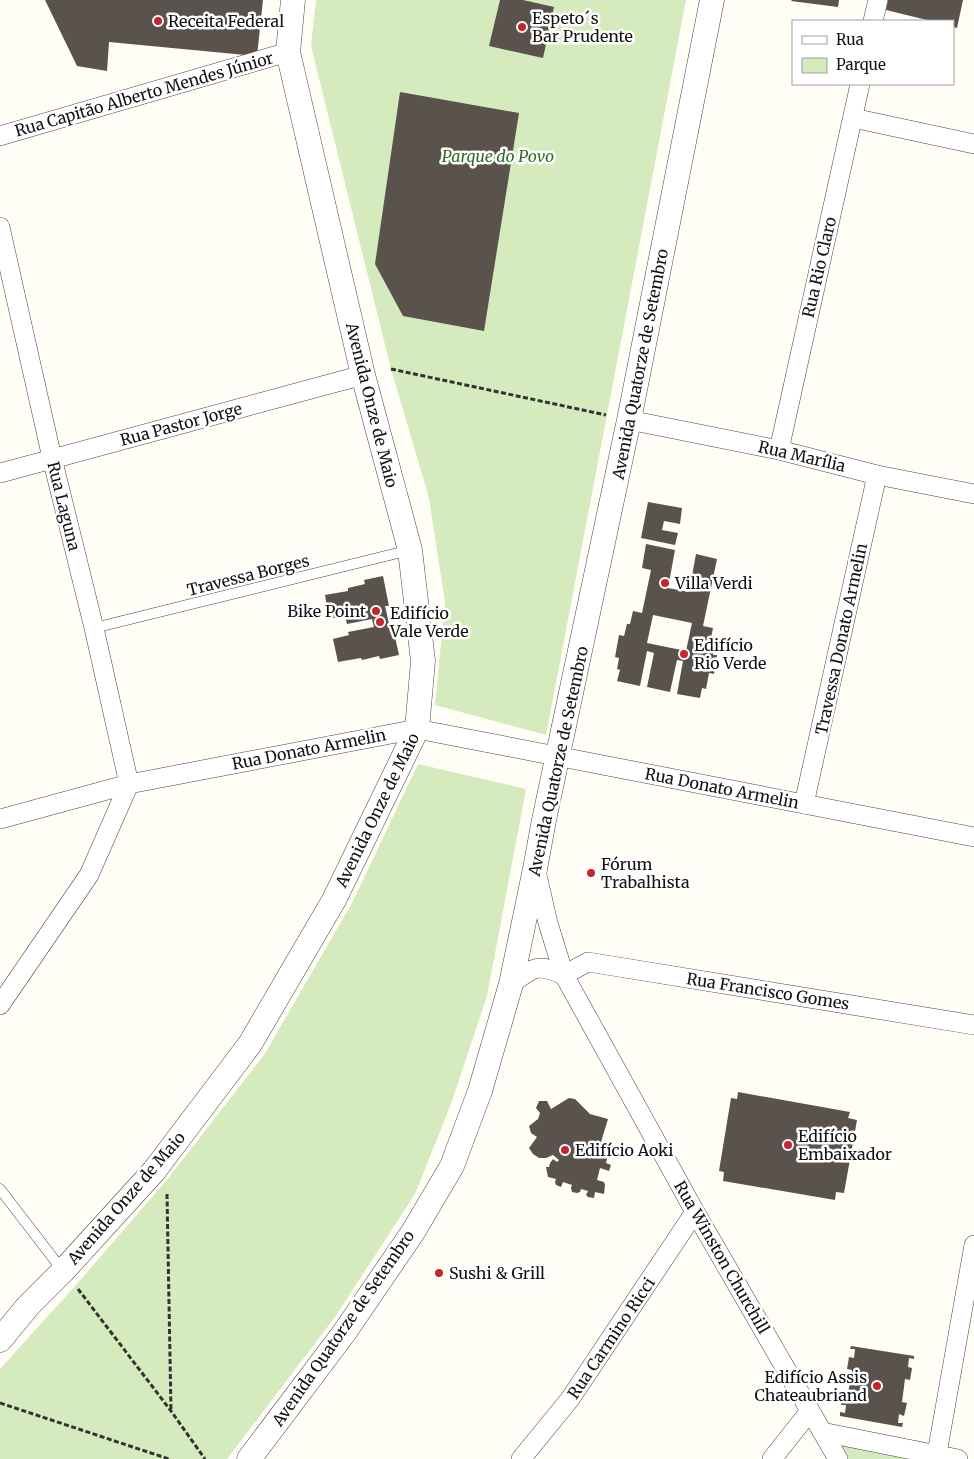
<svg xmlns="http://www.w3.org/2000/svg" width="974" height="1459" font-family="Merriweather,serif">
  <rect width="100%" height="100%" fill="#fffdf5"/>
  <g fill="#d5ebbd">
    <path d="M316,0H686L546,735L435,705L445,602L429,498L391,369L311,46Z"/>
    <path d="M418,764L526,789L487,996L451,1104L415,1194L335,1317L227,1459H0V1369L76,1285L166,1181L264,1055L352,903Z"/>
    <path d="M822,1432L936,1459H838Z"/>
  </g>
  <g fill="#5a524d" fill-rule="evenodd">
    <path d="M45,0H263L257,56L109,42L107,71L77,66Z"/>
    <path d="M500,0H523L554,7L543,58L489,46Z"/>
    <path d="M792,0H839L838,7L791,1Z"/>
    <path d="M888,0H963L957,28L953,27V21H931L886,10Z"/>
    <path d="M400,92L519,113L484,331L403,316L375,264Z"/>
    <path d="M648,502L682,508L680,524L664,521L662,530L678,533L675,545L641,538Z"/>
    <path d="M646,544L675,550L668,588L689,592L696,554L717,559L703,626L713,628L711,638L716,640L713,655H717L714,674L709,673L706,689L702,688L700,698L677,694L683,661L677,660L670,692L647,687L654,653L647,651L640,686L617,681L620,670L617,669L619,658L615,657L619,635L624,636L627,624H630L633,611L642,613L651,570L642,568ZM653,615L692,623L686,651L647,643Z"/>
    <path d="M383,576L389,606H385L390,628H393L399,655L380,659L379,656L362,660L361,658L338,662L333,639L349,635L348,632L374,627L372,619L347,624L345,616L329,619L325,595L348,591V588L365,584L364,580Z"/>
    <path d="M738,1092L850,1112L848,1118L857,1120L844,1193L836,1192L835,1200L723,1181L724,1172L719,1171L731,1098L737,1099Z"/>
    <path d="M569,1098L575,1099L590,1114L608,1119L598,1152L608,1155L606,1163L611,1165L609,1171L600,1168L597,1180L604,1182L605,1185L604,1194L595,1192L594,1198L588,1197L586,1195L588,1191L581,1189L580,1192L577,1193L572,1192L571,1188L572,1185L563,1182L561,1187L556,1185L555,1182L556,1179L548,1177L546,1167H549L550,1163L553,1159L557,1162L559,1160L553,1155L546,1158H539L533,1154L529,1148L537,1137L531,1133L529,1126L538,1119L540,1113L536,1108L539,1101H547L551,1109Z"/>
    <path d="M851,1346L914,1356V1359L909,1358L908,1367L912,1368L910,1380L905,1379L902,1402L907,1403L904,1416L899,1414L898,1423H903L902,1427L840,1416V1412L845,1413L846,1405H841L843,1392L848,1393L852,1370L847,1369L849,1357L854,1358L855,1349H850Z"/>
  </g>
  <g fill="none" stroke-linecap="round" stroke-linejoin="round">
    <g stroke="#444" stroke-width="11">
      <g id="service">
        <path d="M94,628L410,550"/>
        <path d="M0,1189L63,1271"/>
      </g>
    </g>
    <g stroke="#444" stroke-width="20">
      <g id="minor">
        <path d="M873,21L878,0"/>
        <path d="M853,118L974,144"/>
        <path d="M0,136L288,52"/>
        <path d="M0,227L52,458L94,628L129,784L89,875L0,1005"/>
        <path d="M629,420L779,450L877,475L974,494"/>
        <path d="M779,450L860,84"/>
        <path d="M0,473L363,375"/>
        <path d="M804,804L877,475"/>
        <path d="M0,819L129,784L417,729L974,837"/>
        <path d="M536,871L548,923L564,975L695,1212L838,1459"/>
        <path d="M564,975L588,962L974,1025"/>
        <path d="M511,984C534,967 537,963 564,975"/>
        <path d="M822,1432L958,1459"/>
        <path d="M521,1459L570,1399L695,1212"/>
        <path d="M772,1459L810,1411"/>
        <path d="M936,1459L974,1245"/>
      </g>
    </g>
    <g stroke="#444" stroke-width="25">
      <g id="tertiary">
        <path d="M0,1340L28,1306L63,1271L154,1171L250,1044L334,900L417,729L423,661L410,550L363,375L288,52L293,0"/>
        <path d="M249,1459L344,1333L413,1232L452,1166L480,1091L511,984L535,869L544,820L629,420L712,0"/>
      </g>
    </g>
    <g stroke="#333" stroke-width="3" stroke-dasharray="5 2.5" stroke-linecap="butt">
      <path d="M391,369L606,415"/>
      <path d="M167,1194L171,1411"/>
      <path d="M78,1289L171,1411L205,1459"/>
      <path d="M0,1403L169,1459"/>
    </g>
    <use href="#service" stroke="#fff" stroke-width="10"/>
    <use href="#minor" stroke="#fff" stroke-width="19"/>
    <use href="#tertiary" stroke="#fff" stroke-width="24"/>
  </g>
  <g fill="#c4262e" stroke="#fff" stroke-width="2">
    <circle cx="158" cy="21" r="5"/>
    <circle cx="522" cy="27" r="5"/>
    <circle cx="665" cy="583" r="5"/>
    <circle cx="376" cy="611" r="5"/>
    <circle cx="380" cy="622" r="5"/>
    <circle cx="684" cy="654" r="5"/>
    <circle cx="591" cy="873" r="5"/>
    <circle cx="788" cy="1145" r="5"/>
    <circle cx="565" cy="1150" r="5"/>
    <circle cx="439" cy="1273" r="5"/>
    <circle cx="877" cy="1386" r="5"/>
  </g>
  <g text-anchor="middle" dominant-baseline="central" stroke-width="5" stroke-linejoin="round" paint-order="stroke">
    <g font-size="16" fill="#111" stroke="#fff" text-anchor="start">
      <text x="532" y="18">Espeto´s<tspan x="532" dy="18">Bar Prudente</tspan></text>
      <text x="168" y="21">Receita Federal</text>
      <text x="675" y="583">Villa Verdi</text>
      <text x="366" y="611" text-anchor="end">Bike Point</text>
      <text x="390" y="613">Edifício<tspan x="390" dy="18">Vale Verde</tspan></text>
      <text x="694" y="645">Edifício<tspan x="694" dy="18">Rio Verde</tspan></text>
      <text x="601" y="864">Fórum<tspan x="601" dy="18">Trabalhista</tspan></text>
      <text x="798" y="1136">Edifício<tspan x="798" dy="18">Embaixador</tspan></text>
      <text x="575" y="1150">Edifício Aoki</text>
      <text x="449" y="1273">Sushi &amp; Grill</text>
      <text x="867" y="1377" text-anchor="end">Edifício Assis<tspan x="867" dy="18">Chateaubriand</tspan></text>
    </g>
    <g font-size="16" fill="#111" stroke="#fff">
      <text transform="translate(144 94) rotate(-16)">Rua Capitão Alberto Mendes Júnior</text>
      <text transform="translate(819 267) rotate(-77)">Rua Rio Claro</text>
      <text transform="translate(640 364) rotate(-79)">Avenida Quatorze de Setembro</text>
      <text transform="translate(372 405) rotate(76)">Avenida Onze de Maio</text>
      <text transform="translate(181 424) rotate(-15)">Rua Pastor Jorge</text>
      <text transform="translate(802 456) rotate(13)">Rua Marília</text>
      <text transform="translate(64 506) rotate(76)">Rua Laguna</text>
      <text transform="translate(248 575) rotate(-14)">Travessa Borges</text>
      <text transform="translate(841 639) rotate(-78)">Travessa Donato Armelin</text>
      <text transform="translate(309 749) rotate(-11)">Rua Donato Armelin</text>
      <text transform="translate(558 761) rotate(-78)">Avenida Quatorze de Setembro</text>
      <text transform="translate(722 788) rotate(11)">Rua Donato Armelin</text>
      <text transform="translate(377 810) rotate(-64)">Avenida Onze de Maio</text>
      <text transform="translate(768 991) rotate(9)">Rua Francisco Gomes</text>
      <text transform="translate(126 1198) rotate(-49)">Avenida Onze de Maio</text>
      <text transform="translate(722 1257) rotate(60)">Rua Winston Churchill</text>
      <text transform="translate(343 1328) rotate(-55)">Avenida Quatorze de Setembro</text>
      <text transform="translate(611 1338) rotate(-56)">Rua Carmino Ricci</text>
    </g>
    <g font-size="16" font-style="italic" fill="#2f6b1f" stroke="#fff">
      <text x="498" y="156">Parque do Povo</text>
    </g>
  </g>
  <rect x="792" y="20" width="162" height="65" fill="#ffffff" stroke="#a0a0a0"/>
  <rect x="802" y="36" width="25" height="8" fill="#ffffff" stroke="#a0a0a0"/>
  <text x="836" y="45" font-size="15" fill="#111111">Rua</text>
  <rect x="802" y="58" width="25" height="15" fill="#d5ebbd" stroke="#a0a0a0"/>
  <text x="836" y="70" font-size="15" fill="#111111">Parque</text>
</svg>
